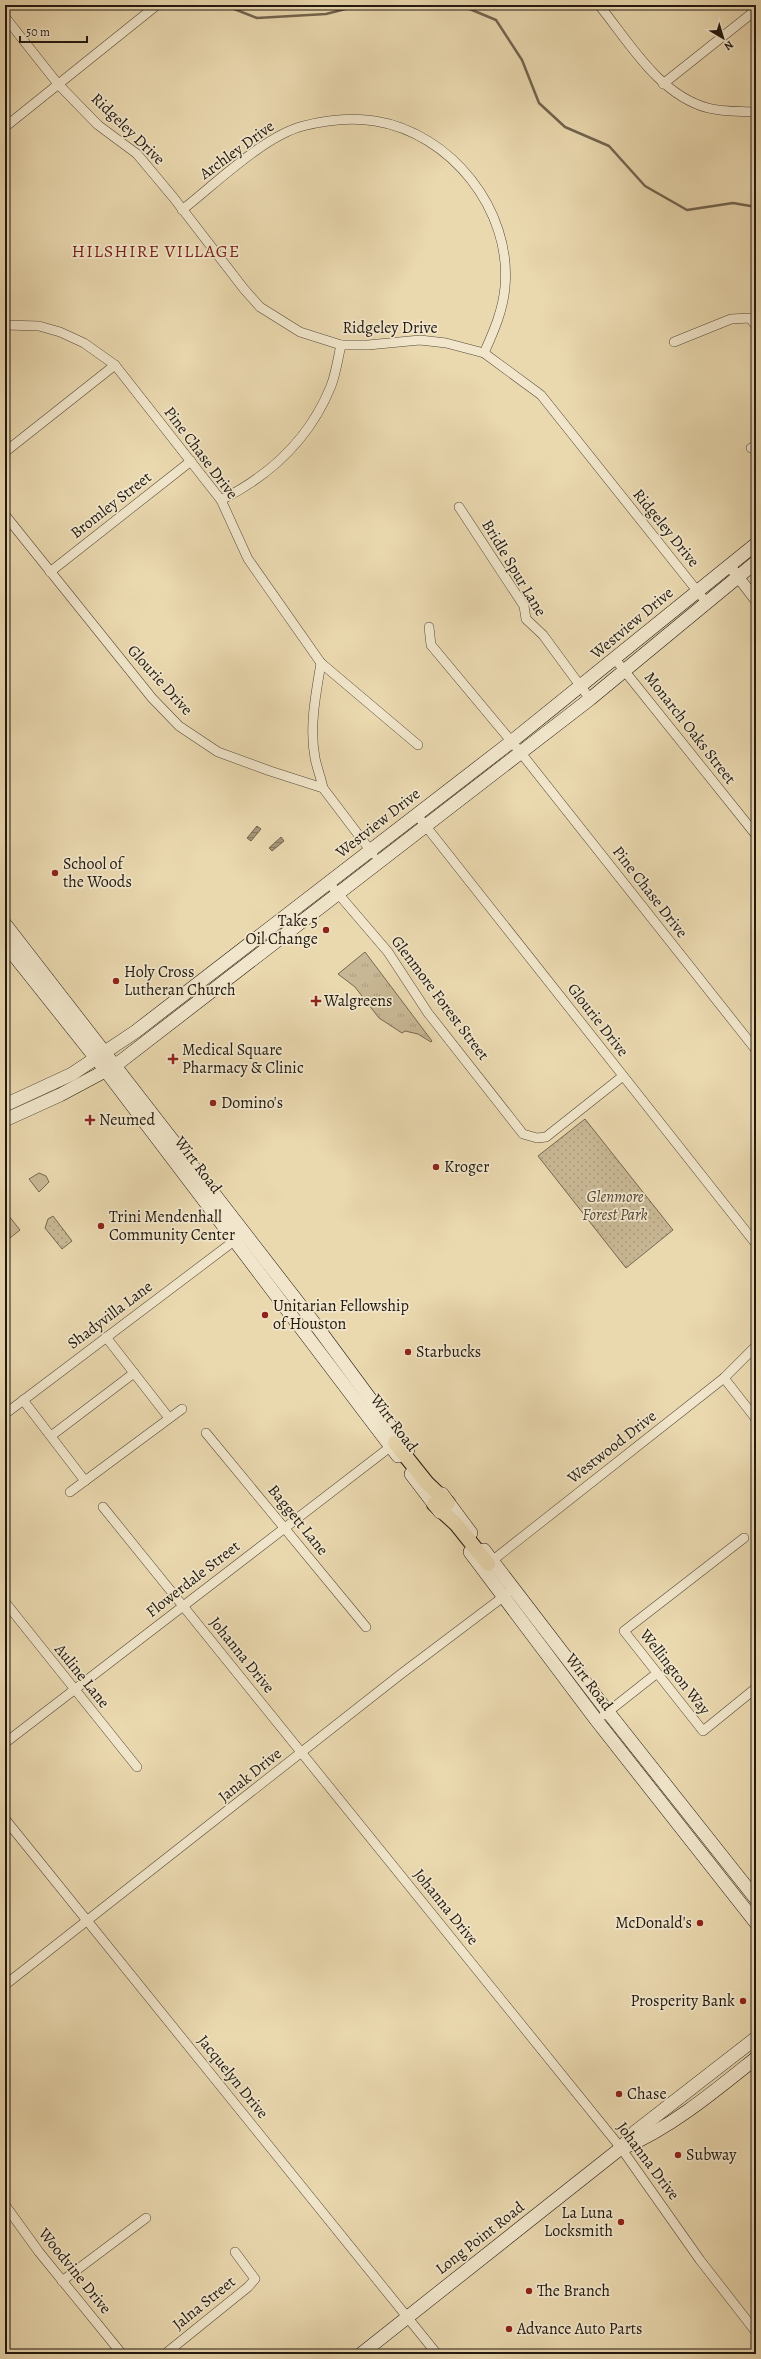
<svg xmlns="http://www.w3.org/2000/svg" width="761" height="2359" font-family="Alegreya,serif">
  <defs>
    <pattern id="grass-tufts" width="24" height="20" patternUnits="userSpaceOnUse"><rect width="24" height="20" fill="#c8b794"/><path d="M3 7l-1-3M5 7V3M7 7l1-3M15 17l-1-3M17 17v-4M19 17l1-3" fill="none" stroke="#ac9d7f"/></pattern>
    <pattern id="park-dots" width="8" height="8" patternUnits="userSpaceOnUse"><rect width="8" height="8" fill="#c8b794"/><path d="M2 2h.1M6 6h.1" fill="none" stroke="#ac9d7f" stroke-width="1.8" stroke-linecap="round"/></pattern>
    <pattern id="water-rules" width="6" height="5" patternUnits="userSpaceOnUse"><rect width="6" height="5" fill="#a69779"/><path d="M0 2.5h6" fill="none" stroke="#877a62"/></pattern>
  </defs>
  <rect width="100%" height="100%" fill="#ead8af"/>
  <filter id="stains"><feTurbulence type="fractalNoise" baseFrequency=".005" numOctaves="4"/><feColorMatrix values="0 0 0 0 .2 0 0 0 0 .09 0 0 0 0 .02 0 0 0 .5 -.17"/></filter>
  <radialGradient id="worn" r=".72"><stop offset=".6" stop-color="#630" stop-opacity="0"/><stop offset="1" stop-color="#630" stop-opacity=".3"/></radialGradient>
  <g fill="url(#grass-tufts)" stroke="#746852">
    <path d="M365,952L432,1041L431,1042L418,1034L405,1031L402,1033L379,1018L355,987L338,974Z"/>
    <path d="M5,1211L20,1230L5,1242Z"/>
  </g>
  <g fill="url(#park-dots)" stroke="#746852">
    <path d="M585,1119L673,1230L626,1268L538,1156Z"/>
    <path d="M53,1216L72,1241L62,1249L45,1228L48,1219Z"/>
  </g>
  <path fill="#c8b794" stroke="#746852" d="M39,1173L46,1176L49,1182L39,1192L29,1179Z"/>
  <g fill="url(#water-rules)" stroke="#71644f">
    <path d="M257,826L261,829L251,841L247,838Z"/>
    <path d="M281,837L284,841L272,851L269,848Z"/>
  </g>
  <g fill="none" stroke-linecap="round" stroke-linejoin="round">
    <g stroke="#71644f" stroke-width="2.5">
      <path d="M224,5L257,18L326,14L361,5"/>
      <path d="M460,5L496,20L522,60L539,103L565,127L609,146L645,186L687,210L733,203L756,207"/>
    </g>
    <g stroke="#534838" stroke-width="10">
      <g id="minor">
        <path d="M599,5C629,42 659,95 708,108C723,112 740,111 756,112"/>
        <path d="M5,17L58,84L98,125L137,154L173,197L244,289L260,307L300,332L341,345H368L420,340L446,343L484,353L541,395L706,602"/>
        <path d="M663,84L756,10"/>
        <path d="M5,127L157,5"/>
        <path d="M182,210C214,185 264,136 303,126C326,120 351,117 375,121C451,133 512,210 505,287C503,310 494,331 484,353"/>
        <path d="M5,325L39,326L60,332L84,343L115,365L221,500L248,559L321,663L418,745"/>
        <path d="M674,342L731,319L750,318L756,326"/>
        <path d="M751,448L756,445"/>
        <path d="M5,452L115,365"/>
        <path d="M221,500C271,475 310,438 331,386C336,373 338,358 341,345"/>
        <path d="M459,507L524,606L526,619L543,635L590,699"/>
        <path d="M5,515L152,698L179,726L218,752L270,771L323,788L373,854"/>
        <path d="M50,572L191,461"/>
        <path d="M429,627L431,645L521,753L756,1050"/>
        <path d="M615,659L756,835"/>
        <path d="M321,663C316,693 309,727 315,758C317,768 321,778 323,788"/>
        <path d="M417,815L756,1244"/>
        <path d="M329,883L388,952L428,1013L523,1134L537,1138L546,1137L623,1076"/>
        <path d="M106,1337L169,1418"/>
        <path d="M724,1378L756,1419"/>
        <path d="M23,1400L85,1481"/>
        <path d="M5,1414L234,1241"/>
        <path d="M206,1433L366,1627"/>
        <path d="M51,1436L134,1373"/>
        <path d="M70,1492L182,1409"/>
        <path d="M103,1507L621,2148L700,2260L756,2332"/>
        <path d="M744,1538L624,1631L703,1731L756,1688"/>
        <path d="M488,1564L724,1378L756,1346"/>
        <path d="M5,1602L137,1767"/>
        <path d="M604,1715L656,1674"/>
        <path d="M5,1743L394,1444"/>
        <path d="M5,1819L437,2354"/>
        <path d="M5,1985L401,1674L507,1594"/>
        <path d="M5,2205L39,2252L122,2354"/>
        <path d="M62,2281L146,2218"/>
        <path d="M165,2354L248,2287L255,2279L235,2252"/>
      </g>
    </g>
    <g stroke="#534838" stroke-width="12">
      <path id="tertiary" d="M729,565L756,600"/>
    </g>
    <g stroke="#211810" stroke-width="14">
      <g id="secondary">
        <path d="M5,924L318,1328L408,1450"/>
        <path d="M5,944L106,1071L398,1456"/>
        <path d="M5,1105L72,1074L135,1032L511,742L756,544"/>
        <path d="M5,1120L60,1095L116,1065L590,699L756,562"/>
        <path d="M411,1474L440,1512"/>
        <path d="M442,1494L471,1533"/>
        <path d="M484,1550L608,1712L756,1899"/>
        <path d="M470,1552L597,1721L756,1923"/>
        <path d="M625,2147C672,2127 716,2090 756,2058"/>
        <path d="M361,2354L621,2148L635,2132L756,2038"/>
      </g>
    </g>
    <g stroke="#211810" stroke-width="16">
      <g id="primary">
        <path d="M395,1443L427,1483L448,1503"/>
        <path d="M434,1504L456,1524L488,1564"/>
      </g>
    </g>
    <use href="#minor" stroke="#f1e6cb" stroke-width="9"/>
    <use href="#tertiary" stroke="#f1e6cb" stroke-width="11"/>
    <use href="#secondary" stroke="#f1e6cb" stroke-width="13"/>
    <use href="#primary" stroke="#ead8af" stroke-width="14"/>
  </g>
  <g fill="#8f2418" stroke="#f1e6cb" stroke-width="1.5">
    <circle cx="55" cy="873" r="4"/>
    <circle cx="326" cy="930" r="4"/>
    <circle cx="116" cy="981" r="4"/>
    <path d="M314 995h4v4h4v4h-4v4h-4v-4h-4v-4h4z"/>
    <path d="M171 1053h4v4h4v4h-4v4h-4v-4h-4v-4h4z"/>
    <circle cx="213" cy="1103" r="4"/>
    <path d="M88 1114h4v4h4v4h-4v4h-4v-4h-4v-4h4z"/>
    <circle cx="436" cy="1167" r="4"/>
    <circle cx="101" cy="1226" r="4"/>
    <circle cx="265" cy="1315" r="4"/>
    <circle cx="408" cy="1352" r="4"/>
    <circle cx="700" cy="1923" r="4"/>
    <circle cx="743" cy="2001" r="4"/>
    <circle cx="619" cy="2094" r="4"/>
    <circle cx="678" cy="2155" r="4"/>
    <circle cx="621" cy="2222" r="4"/>
    <circle cx="529" cy="2291" r="4"/>
    <circle cx="509" cy="2329" r="4"/>
  </g>
  <g text-anchor="middle" dominant-baseline="central" stroke-width="3.5" stroke-linejoin="round" paint-order="stroke">
    <g font-size="16" fill="#211810" stroke="#f1e6cb">
      <text transform="translate(128 129) rotate(44)">Ridgeley Drive</text>
      <text transform="translate(237 150) rotate(-36)">Archley Drive</text>
      <text x="390" y="328">Ridgeley Drive</text>
      <text transform="translate(201 453) rotate(53)">Pine Chase Drive</text>
      <text transform="translate(111 505) rotate(-38)">Bromley Street</text>
      <text transform="translate(666 528) rotate(51)">Ridgeley Drive</text>
      <text transform="translate(514 568) rotate(59)">Bridle Spur Lane</text>
      <text transform="translate(632 623) rotate(-40)">Westview Drive</text>
      <text transform="translate(160 680) rotate(48)">Glourie Drive</text>
      <text transform="translate(690 728) rotate(52)">Monarch Oaks Street</text>
      <text transform="translate(378 823) rotate(-38)">Westview Drive</text>
      <text transform="translate(650 892) rotate(52)">Pine Chase Drive</text>
      <text transform="translate(440 998) rotate(53)">Glenmore Forest Street</text>
      <text transform="translate(598 1020) rotate(52)">Glourie Drive</text>
      <text transform="translate(198 1165) rotate(53)">Wirt Road</text>
      <text transform="translate(110 1315) rotate(-37)">Shadyvilla Lane</text>
      <text transform="translate(394 1423) rotate(53)">Wirt Road</text>
      <text transform="translate(612 1447) rotate(-38)">Westwood Drive</text>
      <text transform="translate(298 1520) rotate(51)">Baggett Lane</text>
      <text transform="translate(193 1579) rotate(-38)">Flowerdale Street</text>
      <text transform="translate(242 1655) rotate(51)">Johanna Drive</text>
      <text transform="translate(675 1672) rotate(52)">Wellington Way</text>
      <text transform="translate(82 1676) rotate(51)">Auline Lane</text>
      <text transform="translate(589 1682) rotate(53)">Wirt Road</text>
      <text transform="translate(250 1775) rotate(-39)">Janak Drive</text>
      <text transform="translate(446 1907) rotate(51)">Johanna Drive</text>
      <text transform="translate(233 2077) rotate(51)">Jacquelyn Drive</text>
      <text transform="translate(648 2161) rotate(53)">Johanna Drive</text>
      <text transform="translate(480 2238) rotate(-38)">Long Point Road</text>
      <text transform="translate(75 2271) rotate(51)">Woodvine Drive</text>
      <text transform="translate(204 2303) rotate(-39)">Jalna Street</text>
    </g>
    <g font-size="16" fill="#211810" stroke="#f1e6cb" text-anchor="start">
      <text x="63" y="864">School of<tspan x="63" dy="18">the Woods</tspan></text>
      <text x="318" y="921" text-anchor="end">Take 5<tspan x="318" dy="18">Oil Change</tspan></text>
      <text x="124" y="972">Holy Cross<tspan x="124" dy="18">Lutheran Church</tspan></text>
      <text x="324" y="1001">Walgreens</text>
      <text x="182" y="1050">Medical Square<tspan x="182" dy="18">Pharmacy &amp; Clinic</tspan></text>
      <text x="221" y="1103">Domino's</text>
      <text x="99" y="1120">Neumed</text>
      <text x="444" y="1167">Kroger</text>
      <text x="109" y="1217">Trini Mendenhall<tspan x="109" dy="18">Community Center</tspan></text>
      <text x="273" y="1306">Unitarian Fellowship<tspan x="273" dy="18">of Houston</tspan></text>
      <text x="416" y="1352">Starbucks</text>
      <text x="692" y="1923" text-anchor="end">McDonald's</text>
      <text x="735" y="2001" text-anchor="end">Prosperity Bank</text>
      <text x="627" y="2094">Chase</text>
      <text x="686" y="2155">Subway</text>
      <text x="613" y="2213" text-anchor="end">La Luna<tspan x="613" dy="18">Locksmith</tspan></text>
      <text x="537" y="2291">The Branch</text>
      <text x="517" y="2329">Advance Auto Parts</text>
    </g>
    <g font-size="16" font-style="italic" fill="#534838" stroke="#f1e6cb">
      <text x="615" y="1197">Glenmore<tspan x="615" dy="18">Forest Park</tspan></text>
    </g>
    <g font-size="18" letter-spacing="1" fill="#7a1f14" stroke="#f1e6cb">
      <text x="156" y="251">HILSHIRE VILLAGE</text>
    </g>
  </g>
  <rect width="761" height="2359" fill="none" stroke="#ead8af" stroke-width="20"/>
  <rect x="6" y="6" width="749" height="2347" fill="none" stroke="#211810" stroke-width="2"/>
  <rect x="10" y="10" width="741" height="2339" fill="none" stroke="#211810"/>
  <g transform="translate(723 38) rotate(142)" stroke="#f1e6cb" stroke-width="3" paint-order="stroke">
  <path d="M0-3L7 15L0 10L-7 15Z" fill="#211810"/>
  <text y="-6" font-size="11" font-weight="bold" text-anchor="middle" fill="#211810">N</text>
  </g>
  <path d="M20 36v6h67v-6" fill="none" stroke="#211810" stroke-width="2"/>
  <text x="26" y="36" font-size="12" fill="#211810" stroke="#f1e6cb" stroke-width="3" paint-order="stroke">50 m</text>
  <rect width="100%" height="100%" filter="url(#stains)"/>
  <rect width="100%" height="100%" fill="url(#worn)"/>
</svg>
